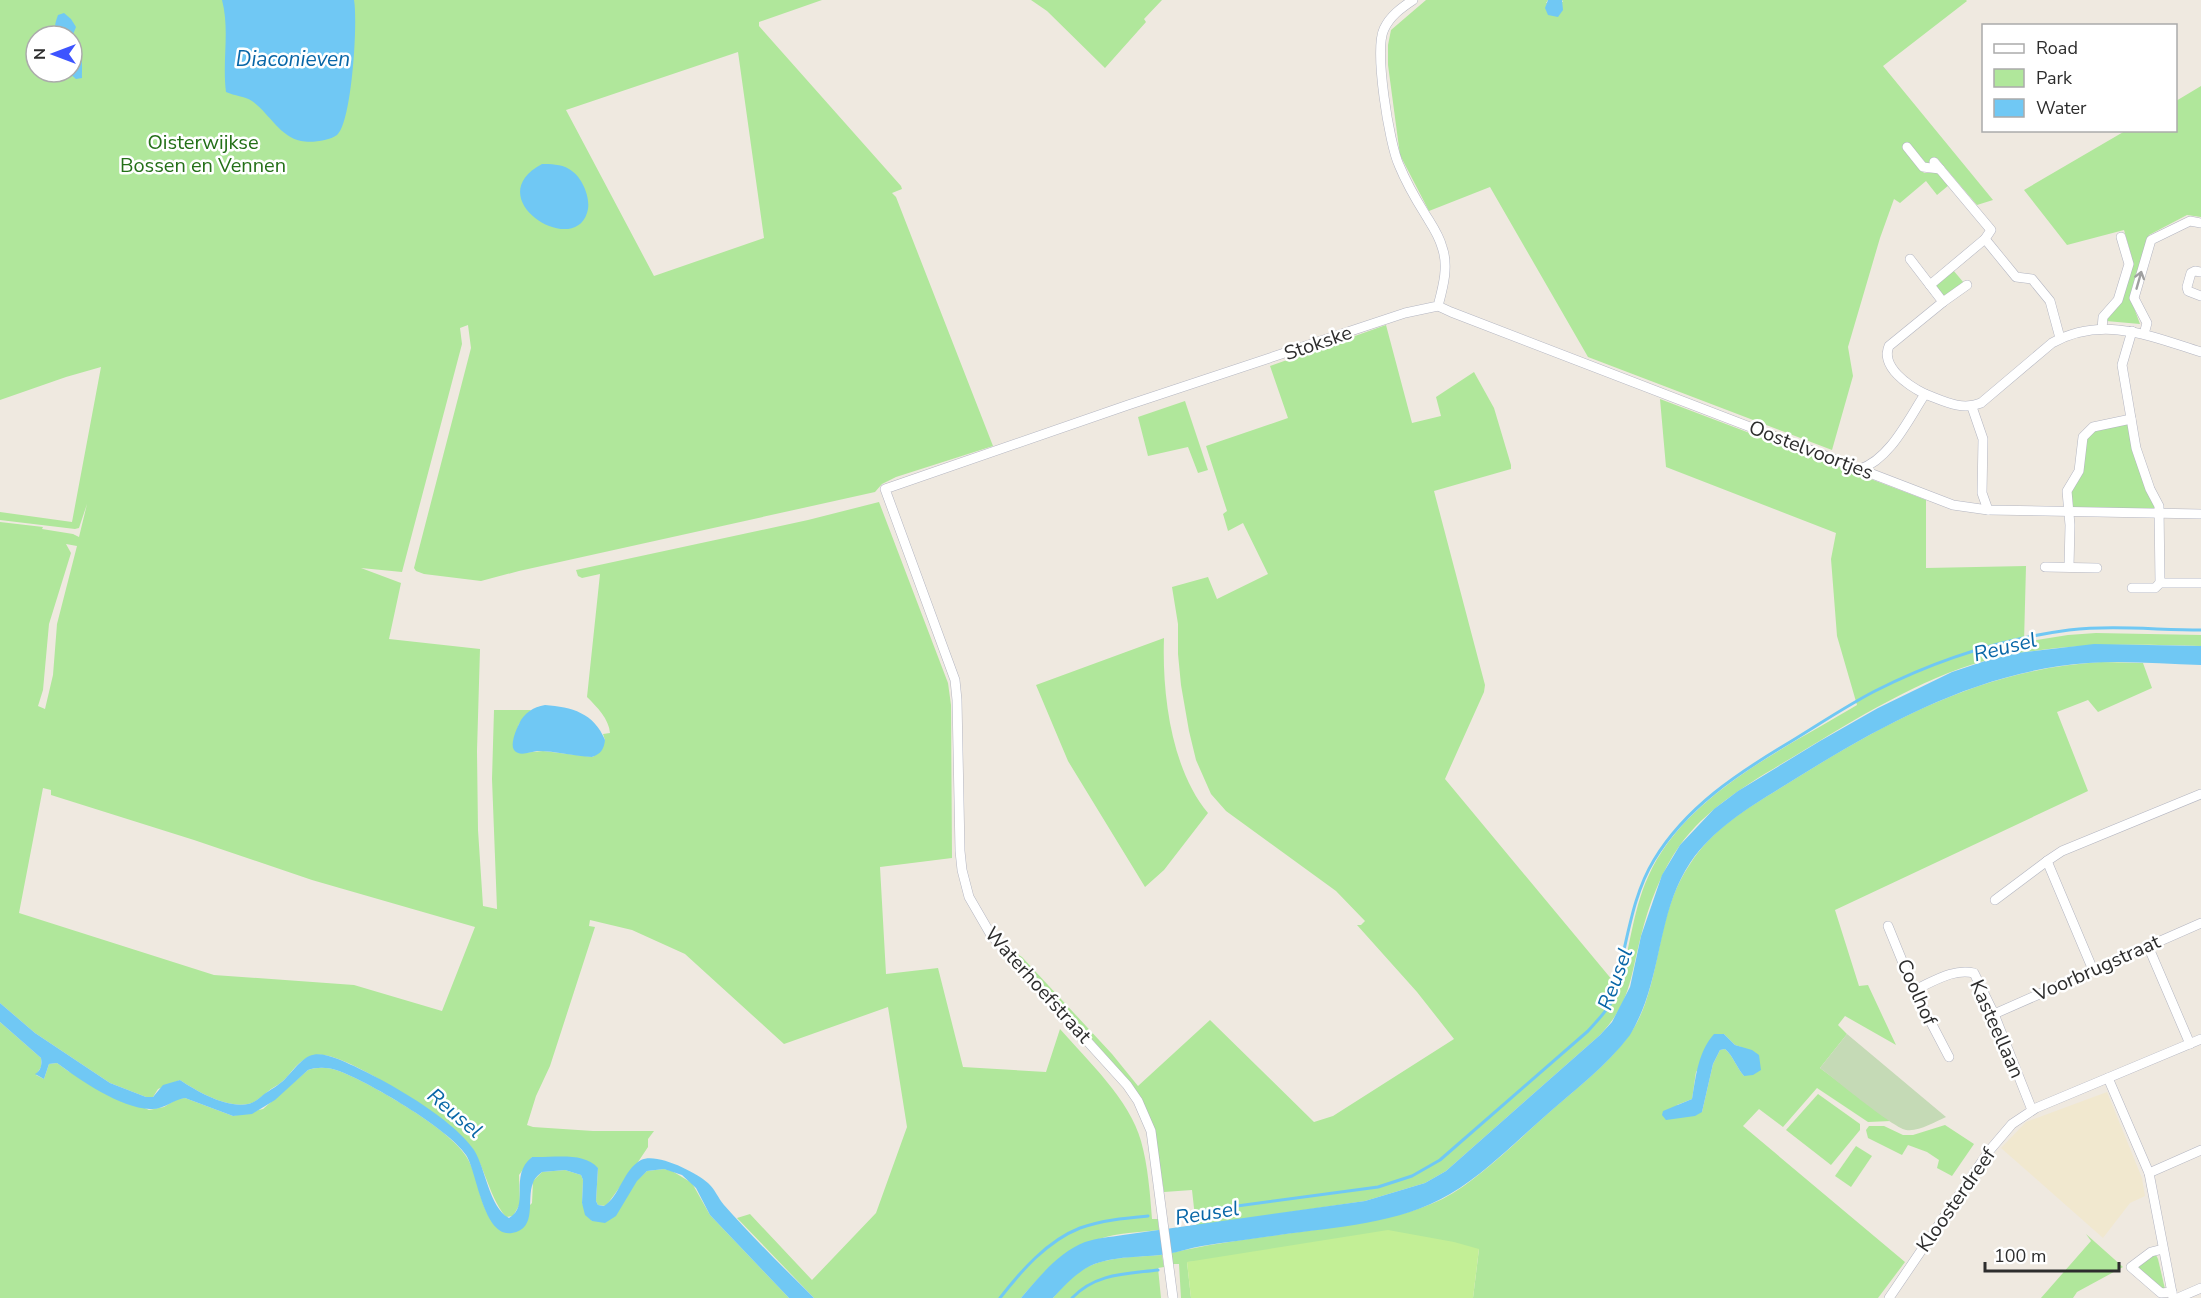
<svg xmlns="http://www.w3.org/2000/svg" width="2201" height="1298" font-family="'Nunito Sans',sans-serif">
  <rect width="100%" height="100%" fill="#efe9e0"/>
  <path fill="#f1e8cf" d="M2107,1092L2142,1178L2145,1196L2130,1203L2103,1238L2001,1148L2026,1122Z"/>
  <g fill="#b0e79b" fill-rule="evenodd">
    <path d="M0,0H822L759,22V26L901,186L902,189L892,193L896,197L993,446L896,477L882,484L875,492L519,571L481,581L424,574L416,571L414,568L471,348L468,325L460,328L462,344L402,572L361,568L401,583L389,639L480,649L477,751L478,830L483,906L497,909L492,779L494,710H531L519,724L513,742L522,753L543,751L593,757L605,740L603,734L610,733C609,719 597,707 587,697L600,574L582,578L578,576L576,570L808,520L879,502L948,683L951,705L952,858L880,867L886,974L938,968L963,1067L1046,1072L1060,1029C1088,1061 1130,1100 1141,1141C1148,1166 1150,1193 1152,1219H1158L1159,1230C1140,1232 1117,1233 1099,1239C1065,1250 1043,1272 1021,1298H814L737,1218L750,1214L812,1280L876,1213L907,1127L888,1007L784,1044L685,954L632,930L590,920L589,926L595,927L550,1066L536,1096L527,1125L533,1127L593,1131H654L648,1139V1147L638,1162L606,1206L598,1205L596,1201L598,1168L550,1158L532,1157L519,1175L520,1204L513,1216L506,1217C486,1193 486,1161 463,1138C444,1118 343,1050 317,1055C299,1059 297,1066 285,1079C281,1083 276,1086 271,1089C264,1094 256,1103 248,1104C226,1108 198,1092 180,1080L158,1089L153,1097H146L110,1083L35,1033L0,1003V522L43,527L42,529L73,534L79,537L87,504L79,528L75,529L0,520V512L72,522L101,367L66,377L0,400ZM36,36H72V72H36ZM738,52L764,238L654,276L566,110ZM66,544L77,546L57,624L53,675L45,709L38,706L43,690L49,624L71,553ZM43,788L51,790V795L194,840L312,880L475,927L442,1011L354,985L214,975L19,913Z"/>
    <path d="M1031,0H1162L1144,19L1146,22L1105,68L1047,11Z"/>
    <path d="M1426,0H1548L1546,3L1563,2L1562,0H1966L1967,1L1883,66L1993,200L1977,205L1937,158L1927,164L1912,147L1908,155L1924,173H1940L1949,185L1937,195L1926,181L1900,203L1894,199L1880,238L1848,347L1853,376L1832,450L1588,357L1490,187L1429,211L1400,155L1388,65V45L1391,30Z"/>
    <path d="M2201,86V217L2187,215L2149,235L2130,297L2140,324L2106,321L2105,319L2132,264V258L2124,230L2067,245L2024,190L2125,131L2176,130V101Z"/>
    <path d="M1953,270L1964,283L1944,297L1936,289V284Z"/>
    <path d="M1386,325L1412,423L1441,416L1436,397L1474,372L1494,408L1511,465V469L1434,491L1485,685L1484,692L1445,779L1618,987C1630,952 1632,912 1648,877C1684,795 1784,749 1857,705L1837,636L1831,559L1836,533L1666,467L1660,399L1926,500V568L2026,566L2024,642L2068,635L2096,633L2201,635V646C2128,644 2055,642 1984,661C1921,678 1854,720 1798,754C1756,779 1709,805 1680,845C1661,872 1649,904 1641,936C1630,978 1631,1002 1600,1035L1446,1171L1425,1183L1365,1201L1196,1226L1192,1190L1164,1192L1155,1134L1122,1073L1014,952L1022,957L1112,1054L1138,1086L1210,1020L1314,1122L1333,1116L1454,1039L1417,992L1357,925H1361L1365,921L1336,891L1226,811L1211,794L1196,760L1189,731L1181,685L1178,654V624L1172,587L1208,577L1217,599L1268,574L1243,523L1228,531L1223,514L1227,511L1206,446L1288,418L1270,366Z"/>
    <path d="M1185,401L1208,470L1198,473L1188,447L1148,456L1138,417Z"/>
    <path d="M2127,423L2156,506L2154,508L2074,509L2070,505C2070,488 2078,444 2091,433C2098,426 2117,425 2127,423Z"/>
    <path d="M1164,638C1162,693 1171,769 1208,813L1164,870L1145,887L1068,761L1036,685Z"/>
    <path d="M2101,662L2143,663L2152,688L2098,712L2088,700L2057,712L2088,791L1835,910L1859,986L1868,985L1896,1045L1845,1016L1838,1025L1847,1034L1820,1068L1891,1121L1868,1122L1817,1088L1783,1127L1759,1109L1743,1126L1905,1262L1878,1298H1473L1479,1249L1187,1262L1191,1298H1181L1179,1264H1172L1171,1253C1234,1238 1300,1234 1364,1222C1395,1216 1425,1210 1453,1193C1486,1172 1515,1143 1544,1117C1573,1091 1606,1067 1629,1035C1636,1026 1641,1015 1645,1004C1662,956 1660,908 1690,864C1714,826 1753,805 1790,782C1888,721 1982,669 2101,662ZM1724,1034L1735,1045L1741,1047L1744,1076C1736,1067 1734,1057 1725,1049L1720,1050L1713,1064L1702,1112L1677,1105L1692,1099L1696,1072Z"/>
    <path d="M0,1022L41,1058V1067L36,1075L44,1079L49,1064L57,1063L68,1071L149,1110L164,1107L177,1099L185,1098L233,1116L263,1109L308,1070C317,1067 327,1067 336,1070C366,1080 450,1129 466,1156C482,1181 477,1214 504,1232L532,1203L533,1181L542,1172L565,1170L581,1175L583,1180L582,1203L592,1221L647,1171L664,1169L672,1171L692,1183L710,1215L789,1298H0Z"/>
    <path d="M1818,1094L1860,1124V1130L1831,1165L1786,1130Z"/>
    <path d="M1945,1125L1974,1144L1952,1176L1937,1168L1939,1160L1927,1152L1908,1145L1902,1155L1868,1138L1866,1130L1869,1126H1884L1903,1135H1913Z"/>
    <path d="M1856,1146L1872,1156L1851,1187L1835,1176Z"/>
    <path d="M2086,1234L2123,1267L2077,1292L2073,1298H2041L2091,1241Z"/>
    <path d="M2155,1253L2158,1259L2165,1289L2161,1290L2136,1269L2137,1265Z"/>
    <path d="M1162,1255L1164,1267L1158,1268L1161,1298H1053C1062,1288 1072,1276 1084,1269C1106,1256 1138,1257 1162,1255Z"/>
  </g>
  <path fill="#c5dab6" d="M1847,1034L1946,1117C1934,1122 1919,1132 1906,1130C1892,1127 1835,1079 1820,1068Z"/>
  <path fill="#c3ef96" d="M1388,1230L1454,1242L1479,1249L1473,1298H1191L1187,1262Z"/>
  <g fill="#70c8f4">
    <path d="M222,0H354C358,21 352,123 337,135C329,141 311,143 301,141C280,137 269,113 252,101C244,96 235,96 226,92C222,60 230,31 222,0Z"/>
    <path d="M1548,0H1562L1563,10L1558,17L1548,15L1545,8Z"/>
    <path d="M64,13L71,19L76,27L72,37L59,36C53,29 55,23 58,15Z"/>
    <path d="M72,46C84,53 82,65 82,78L76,79L68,72H72Z"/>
    <path d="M542,164C550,164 561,164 569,169C582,176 592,199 587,213C573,258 478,198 542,164Z"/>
    <path d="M2094,644L2201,646V665C2164,664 2125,660 2088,663C1979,671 1885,723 1795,779C1757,803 1716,825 1690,863C1662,905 1662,956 1645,1003C1641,1014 1636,1025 1630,1035C1606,1067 1572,1092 1543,1118C1513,1144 1484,1174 1450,1194C1400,1224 1335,1227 1279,1235C1253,1239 1227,1242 1202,1246C1190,1248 1179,1252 1167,1254C1142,1258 1114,1255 1090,1266C1076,1273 1064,1286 1053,1298H1021C1039,1277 1059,1252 1085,1242C1097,1238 1110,1237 1123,1235L1365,1201L1425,1183L1446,1171L1600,1035L1612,1022L1630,987L1641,936L1662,875L1680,845L1714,809L1738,791L1820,741L1878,708L1952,672L1985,661L2017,653Z"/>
    <path d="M545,705C572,707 594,713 605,740C604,749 601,754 592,757C574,756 556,751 537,751C530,752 519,757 514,750C510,744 516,730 519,724C524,713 533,707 545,705Z"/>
    <path d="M0,1003L35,1033L110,1083L146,1097H153L163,1085L180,1080C198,1092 226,1108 248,1104C253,1103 259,1099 263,1095C270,1090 279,1085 285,1079C304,1059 308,1047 338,1059C377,1075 451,1116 474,1150C486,1169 489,1207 509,1218C531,1206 508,1176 532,1157C552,1158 584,1151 598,1168L596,1201L598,1205L604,1206C620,1196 623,1170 641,1160C656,1152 696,1172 708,1183C715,1189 718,1198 724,1205C752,1237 784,1268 814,1298H789L710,1215L696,1188L682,1175L664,1169L647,1171L637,1181L616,1216L605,1223L592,1221L585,1215L582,1203L583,1180L581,1175L565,1170L542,1172C538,1175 534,1179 533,1183C526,1199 538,1229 512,1233C483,1238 477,1171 466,1155C449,1129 366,1080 336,1070C327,1067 316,1067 308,1070L275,1100L252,1114L233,1116L185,1098C172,1100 164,1110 150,1109C120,1108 80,1080 57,1063L49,1064L44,1079L35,1074C41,1071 42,1065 41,1058L0,1022Z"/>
    <path d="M1714,1034H1724L1735,1045L1752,1050L1759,1055L1761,1070L1753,1075L1744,1076C1736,1067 1734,1057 1725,1049L1720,1050L1713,1064L1702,1112L1695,1116L1666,1120L1662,1115L1663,1111L1692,1099C1696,1076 1698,1052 1714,1034Z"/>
  </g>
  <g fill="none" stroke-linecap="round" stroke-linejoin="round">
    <g stroke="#70c8f4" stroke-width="3">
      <path d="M1200,1211L1378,1187L1412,1176L1440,1160L1588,1031C1596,1022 1605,1013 1611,1003C1617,991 1618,976 1621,963C1629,929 1635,891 1654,860C1686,807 1738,773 1790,742C1818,725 1846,706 1875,691C1936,660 2001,639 2069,630C2113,625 2157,630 2201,630"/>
      <path d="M1000,1298C1021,1271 1047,1241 1080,1228C1102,1220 1126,1218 1148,1216"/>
      <path d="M1072,1298C1096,1273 1126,1274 1158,1270"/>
    </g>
    <g stroke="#b3b5c1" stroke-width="10">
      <g id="minor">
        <path d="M1907,147L1923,167L1940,169"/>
        <path d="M1934,162L1991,230L1985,239L2016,277L2032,279L2050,301L2060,338"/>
        <path d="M1910,259L1943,302"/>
        <path d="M2201,272L2195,271L2191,273L2187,287L2188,291L2201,296"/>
        <path d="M1930,285L1985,239"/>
        <path d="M1438,306L1451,312L1953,505L1988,510L2201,514"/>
        <path d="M2102,329L2103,317L2118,300L2129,264L2121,237"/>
        <path d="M2132,331L2122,365L2136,448L2150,489L2159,506L2160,583"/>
        <path d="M2144,334L2147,323L2134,298L2151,240L2190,221L2201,223"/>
        <path d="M1925,394C1909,386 1880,367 1889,346L1943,302L1967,285"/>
        <path d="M1972,407L1983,439L1982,493L1988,510"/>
        <path d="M1860,469C1890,459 1908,420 1925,394C1944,401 1961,411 1981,403L2052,343C2103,315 2150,336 2201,352"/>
        <path d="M2045,567L2097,568"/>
        <path d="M2069,567L2070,525L2067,491L2079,471L2083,437L2093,427L2131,419"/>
        <path d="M2132,588H2155L2160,583H2201"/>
        <path d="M1995,900L2047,861"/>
        <path d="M1888,926L1914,990L1949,1057"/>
        <path d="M2148,946L2190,1044"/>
        <path d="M2093,970L2047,861L2062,851L2201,794"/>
        <path d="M1914,990C1933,982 1953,968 1974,973L1994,1014L2032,1110"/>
        <path d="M1994,1014L2201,923"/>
        <path d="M2108,1078L2149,1173L2173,1298"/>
        <path d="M2149,1173L2201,1150"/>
        <path d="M2163,1249L2151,1252L2131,1267L2161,1293L2172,1292"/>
        <path d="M1173,1298L1151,1131L1138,1101L1127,1085L991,935L969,897L962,870L960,851L957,700L955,680L885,489L1128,405L1405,313L1438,306C1443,287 1449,266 1442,247C1439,235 1431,224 1425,214C1415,198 1406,182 1399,165C1389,143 1374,50 1384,29C1390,16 1401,8 1413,0"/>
        <path d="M1889,1298L1989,1151L2012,1124L2036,1108L2201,1039"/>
        <path d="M2178,1298L2201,1288"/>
      </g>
    </g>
    <use href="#minor" stroke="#fff" stroke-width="9"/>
  </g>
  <defs><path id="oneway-shaft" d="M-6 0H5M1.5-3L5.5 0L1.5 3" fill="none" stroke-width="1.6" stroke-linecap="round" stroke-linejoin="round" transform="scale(1.5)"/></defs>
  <use stroke="#a0a0a0" href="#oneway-shaft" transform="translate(2139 280) rotate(-74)"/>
  <g text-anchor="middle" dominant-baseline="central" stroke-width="5" stroke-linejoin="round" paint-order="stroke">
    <g font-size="20" fill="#247018" stroke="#fff">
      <text x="203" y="142">Oisterwijkse<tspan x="203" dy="23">Bossen en Vennen</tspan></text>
    </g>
    <g font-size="20" fill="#2d2d2d" stroke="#fff">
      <text transform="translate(1318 343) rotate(-19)">Stokske</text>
      <text transform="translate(1811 450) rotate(21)">Oostelvoortjes</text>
      <text transform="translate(2097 968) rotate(-24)">Voorbrugstraat</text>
      <text transform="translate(1038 985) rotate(48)">Waterhoefstraat</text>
      <text transform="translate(1917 992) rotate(66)">Coolhof</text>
      <text transform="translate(1997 1029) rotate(66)">Kasteellaan</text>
      <text transform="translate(1956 1200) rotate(-55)">Kloosterdreef</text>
    </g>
    <g font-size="21" font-style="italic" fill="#0866a7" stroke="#fff">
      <text x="293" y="59">Diaconieven</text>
      <text transform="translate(2005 647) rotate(-14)">Reusel</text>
      <text transform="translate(1615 979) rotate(-70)">Reusel</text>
      <text transform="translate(455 1113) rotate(40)">Reusel</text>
      <text transform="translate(1207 1213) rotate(-9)">Reusel</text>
    </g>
  </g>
  <rect x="1982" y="24" width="195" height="108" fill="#ffffff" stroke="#ababab" stroke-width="1.5"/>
  <rect x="1994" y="44" width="30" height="9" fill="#ffffff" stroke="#ababab" stroke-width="1.5"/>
  <text x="2036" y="54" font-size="18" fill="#2d2d2d">Road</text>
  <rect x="1994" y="69" width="30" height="18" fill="#b0e79b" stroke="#ababab" stroke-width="1.5"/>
  <text x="2036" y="84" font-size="18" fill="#2d2d2d">Park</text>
  <rect x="1994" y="99" width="30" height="18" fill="#70c8f4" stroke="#ababab" stroke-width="1.5"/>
  <text x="2036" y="114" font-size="18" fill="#2d2d2d">Water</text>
  <g transform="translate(54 54) rotate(270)"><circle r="28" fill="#ffffff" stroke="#ababab" stroke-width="1.5"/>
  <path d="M0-4.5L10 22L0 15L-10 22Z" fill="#3d54ff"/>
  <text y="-9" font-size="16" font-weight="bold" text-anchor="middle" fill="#2d2d2d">N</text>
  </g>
  <path d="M1985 1262v9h134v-9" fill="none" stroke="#2d2d2d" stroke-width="3"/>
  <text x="1994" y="1262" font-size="18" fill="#2d2d2d" stroke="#ffffff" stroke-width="4.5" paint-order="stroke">100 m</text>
</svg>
